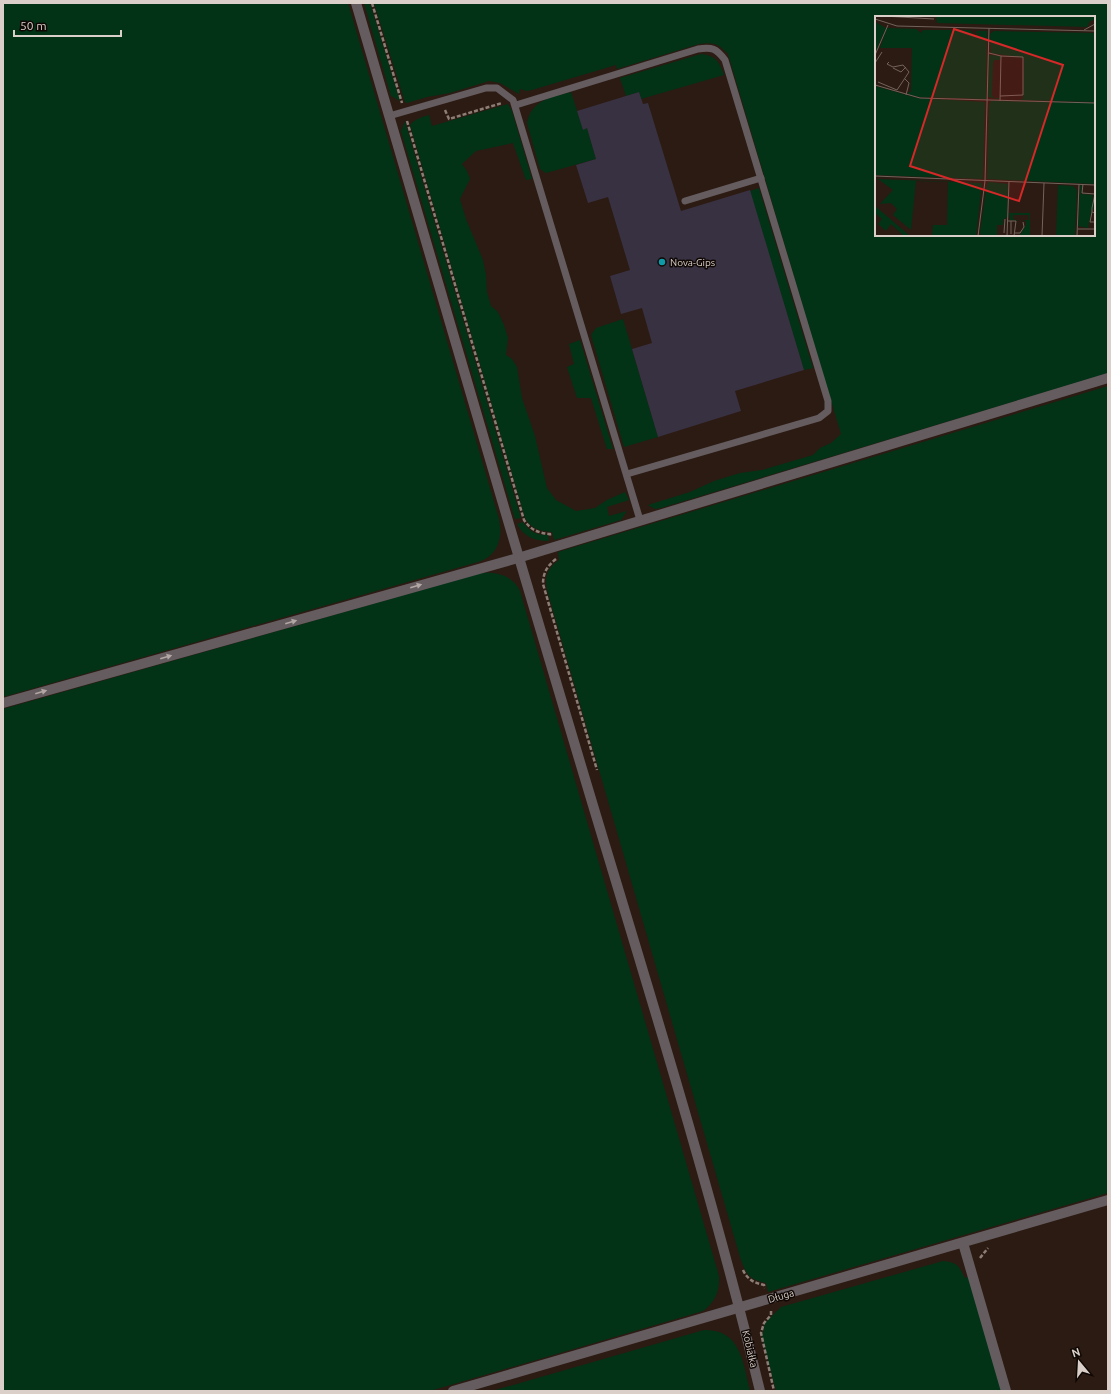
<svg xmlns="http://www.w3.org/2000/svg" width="1111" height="1394" font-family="Ubuntu,sans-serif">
  <rect width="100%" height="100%" fill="#2c1b12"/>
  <g fill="#023317" fill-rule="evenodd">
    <path d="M6,3H348L499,519C503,537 498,556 478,562L3,697V4Z"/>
    <path d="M364,3H370L400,101L391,96Z"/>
    <path d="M374,3H1108V373L661,508L655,509L648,505L690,492L714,481L740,473L762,470L813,455L820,448L831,443L841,434L728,54C718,43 713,42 699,44L617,69L616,65L532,90L527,91L520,89L519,94L500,83L489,81L450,93L427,97L407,103L405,102ZM876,17H1094V235H876Z"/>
    <path d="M701,54C715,55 720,62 724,75L641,99L639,92L626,96L620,78Z"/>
    <path d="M571,92L583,129L587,128L596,159L546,173L540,169L527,123C532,99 551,98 571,92Z"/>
    <path d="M508,104L512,111L532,179L526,180L513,143L476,151L462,164L467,171L470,179L460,199L466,219L483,260L486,275L487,292L491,306L498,312L504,325L508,338L506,355L512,359L517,367L522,398L535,436L547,488L556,500L576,511L595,508L607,500L625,492L629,500L607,507L609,516L627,511L621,520L554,540L552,532C540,531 531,529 525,518L410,125C415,119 422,117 429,115L432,126Z"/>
    <path d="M405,121L521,518L515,519L401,131Z"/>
    <path d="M759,188L813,368L804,370L750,191Z"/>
    <path d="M623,319L658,437L624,447L591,335L596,328Z"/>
    <path d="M580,340L613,449H607L591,398H577L567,367L574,364L569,344Z"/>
    <path d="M1108,386V1193L768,1292L766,1283C748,1279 746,1274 740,1257L547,590C544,576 548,568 559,560L558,552Z"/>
    <path d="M523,522C530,532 536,535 548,535L549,541C535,541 524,537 517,524Z"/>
    <path d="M482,573C498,572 513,576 520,591L719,1276C720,1291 715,1302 703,1311L430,1391H3V709Z"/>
    <path d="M943,1261C957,1262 959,1266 965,1278L969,1277L1002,1391H776L762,1337L765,1323L781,1307Z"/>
    <path d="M704,1330C741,1329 743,1363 750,1391H492Z"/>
  </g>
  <path fill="#383142" d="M639,92L643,104L648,103L681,211L750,190L804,370L735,391L741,411L658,437L632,349L652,343L642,308L621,314L610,276L630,270L608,197L588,203L576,165L596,159L587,128L583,130L577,111Z"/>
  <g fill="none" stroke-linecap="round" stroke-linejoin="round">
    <g stroke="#8c7e76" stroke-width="2.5" stroke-dasharray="4 2" stroke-linecap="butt">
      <path d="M372,3L402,103"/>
      <path d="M445,110L449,119L502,103"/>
      <path d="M407,121L524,520C531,530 538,533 550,534V536"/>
      <path d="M556,559C547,566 543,573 543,584L597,770"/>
      <path d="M980,1258L988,1248"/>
      <path d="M743,1270C747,1279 754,1283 764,1285L765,1288"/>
      <path d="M771,1311V1315L764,1323L761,1333L774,1391"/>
    </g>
    <g stroke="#655c60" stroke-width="7">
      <path d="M516,105L698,49C712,47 716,48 725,60L828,401V411L819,418L627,474"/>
      <path d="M389,116L486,88H497L513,100L640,520"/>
      <path d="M685,201L761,178"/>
    </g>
    <g stroke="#655c60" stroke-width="10">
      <path d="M356,3C428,249 500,496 574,742C638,957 707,1172 760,1391"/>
      <path d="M3,703L518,558L1108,378"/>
      <path d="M963,1243L1006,1391"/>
      <path d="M453,1391L1108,1200"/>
    </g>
  </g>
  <defs><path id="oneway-solid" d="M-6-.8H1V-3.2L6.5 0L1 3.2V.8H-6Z"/></defs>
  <g fill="#b2a7a4">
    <use href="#oneway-solid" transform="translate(416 586) rotate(-16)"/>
    <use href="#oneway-solid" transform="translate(291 622) rotate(-16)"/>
    <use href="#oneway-solid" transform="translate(166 657) rotate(-16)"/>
    <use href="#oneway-solid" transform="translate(41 692) rotate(-16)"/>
  </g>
  <circle fill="#0f9aa8" stroke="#0f0805" stroke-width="1.5" cx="662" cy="262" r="4"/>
  <g text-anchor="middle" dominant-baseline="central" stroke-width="3" stroke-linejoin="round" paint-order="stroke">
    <g font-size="10" fill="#dbd0c9" stroke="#0f0805" text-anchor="start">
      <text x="670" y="262">Nova-Gips</text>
    </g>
    <g font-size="10" fill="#dbd0c9" stroke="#0f0805">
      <text transform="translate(781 1296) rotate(-16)">Długa</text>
      <text transform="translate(750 1349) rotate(77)">Kobiałka</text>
    </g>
  </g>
  <g transform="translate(875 16)">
    <rect width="220" height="220" fill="#2c1b12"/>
    <path d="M61,0H220V4L215,5L212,11L62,7ZM0,6L11,12L0,37ZM12,12L41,13L46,17L48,14H95L99,19L108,18L100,17L102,15H112L111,83L45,81L34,79L33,76H36L37,32H5ZM119,15L220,17V86L144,84L148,83L149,42L116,37L115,18ZM114,39L126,40L125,44H119L118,48L117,79L119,82H125L123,83L113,81ZM0,70L42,82L110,86L108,163L0,159ZM116,85L220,87V168L112,163L114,89ZM3,163L107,167L101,220H57L58,209H72L73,166L41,165L36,214L18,199L22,193L16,187L5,188L18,174ZM114,166L133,168L132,201L128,204V209H122V219L127,220H107L105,217L112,168ZM183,169L198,170L202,174L200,220H181ZM207,169L206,178L218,179L217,185L220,179V196L217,192L213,212L203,210L205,170ZM0,190L35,220H29L16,208L11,215L3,208L7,203L0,197ZM134,197H155V220H140L145,219L151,209V205L148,204H154V199H138V203L144,205L135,204Z" fill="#023317"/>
    <path fill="none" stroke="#72635b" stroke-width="1" d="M8,0L59,3M0,3L22,10L220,15M209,14L220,8M114,37L126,40L125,85M0,39L13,9M0,47L7,36M18,52L26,56L31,51M30,63L34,67L31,79M3,66L22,74L34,56L28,49L18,51L12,48L14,46M0,69L45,82L220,87M125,80L148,79V41L126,40M0,160L220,169M208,168L207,177L220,178M220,178L217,192V196L220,197M217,196L215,206H220M133,205H141L139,220M203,213H220M129,217L130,203M140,217H145L149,211L148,206M136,218V205M103,220L110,165L114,12M132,220L134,166M167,220L169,167M202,220L204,168"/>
    <path fill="#d62828" fill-opacity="0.15" stroke="#d62828" stroke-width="2" d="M79,13L188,49L144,185L35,150Z"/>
    <rect width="220" height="220" fill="none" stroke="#dbd0c9" stroke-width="2"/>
  </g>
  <rect width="1111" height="1394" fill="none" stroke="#dbd0c9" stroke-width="8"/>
  <g transform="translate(1079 1362) rotate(342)" stroke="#0f0805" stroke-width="3" paint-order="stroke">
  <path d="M0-3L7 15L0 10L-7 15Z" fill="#dbd0c9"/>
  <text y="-6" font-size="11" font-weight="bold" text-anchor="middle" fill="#dbd0c9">N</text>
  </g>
  <path d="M14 30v6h107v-6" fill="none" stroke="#dbd0c9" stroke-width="2"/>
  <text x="20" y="30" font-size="12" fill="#dbd0c9" stroke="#0f0805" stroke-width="3" paint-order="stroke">50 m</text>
</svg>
